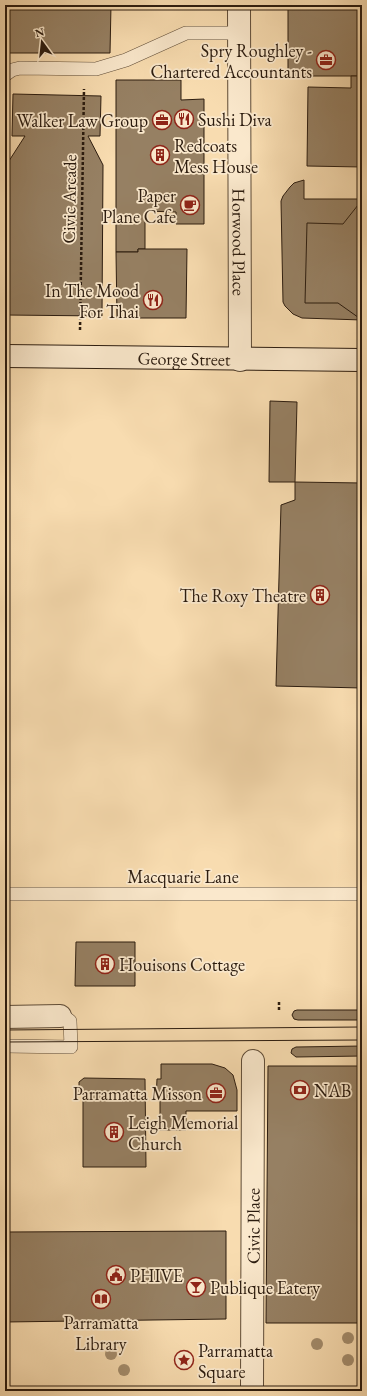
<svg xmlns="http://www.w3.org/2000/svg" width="367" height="1396" font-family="'EB Garamond',serif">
  <rect width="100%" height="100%" fill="#f8dcb0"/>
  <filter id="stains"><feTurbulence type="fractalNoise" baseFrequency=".005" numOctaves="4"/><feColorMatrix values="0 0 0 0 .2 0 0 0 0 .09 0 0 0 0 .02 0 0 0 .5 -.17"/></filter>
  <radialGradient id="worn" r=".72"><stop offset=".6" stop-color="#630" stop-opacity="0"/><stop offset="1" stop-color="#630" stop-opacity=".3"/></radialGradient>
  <g fill="#968063" stroke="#2c1c0f">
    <path d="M5,5H111L110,53H5Z"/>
    <path d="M288,5H361L362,76H288Z"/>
    <path d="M351,76H362V167L307,166L308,87L351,88Z"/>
    <path d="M116,80H181V100L204,99V224H176V212L145,211V249H138V252H116Z"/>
    <path d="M13,94L101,96L100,136H88L103,165L102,316L6,315L7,164L25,136H12Z"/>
    <path d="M304,180V199H362V320L302,318L293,314L285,306L283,302L281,201L283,196L290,187L294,183Z"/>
    <path d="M362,200V320L338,303H305L307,223L343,224Z"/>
    <path d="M138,249H187L186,318H117L116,252H138Z"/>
    <path d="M270,401L297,402L295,482H269Z"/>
    <path d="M295,482L362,483V688L276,686L281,505L295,500Z"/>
    <path d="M76,942H135V986H75Z"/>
    <path d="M297,1010H362V1020H298L294,1019L292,1015L294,1011Z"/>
    <path d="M362,1046V1056L296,1057L291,1053L292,1049L296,1047Z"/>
    <path d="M161,1064H212L225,1068L233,1075L237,1090V1111H186V1130H160V1101L156,1100L157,1079H161Z"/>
    <path d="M268,1066H362V1323H266Z"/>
    <path d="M84,1078L145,1079L146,1167H83V1096L79,1092V1082Z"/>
    <path d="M226,1231V1319L5,1322V1232Z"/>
  </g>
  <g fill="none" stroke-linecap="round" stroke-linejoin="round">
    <g stroke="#5f4c37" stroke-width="14">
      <g id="lane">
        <path d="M5,75L12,70L20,68L96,69L126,60L186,33H239"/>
        <path d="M5,894H362"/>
        <path d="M5,1046L71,1047L70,1021L65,1017L60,1016"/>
      </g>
    </g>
    <g stroke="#5f4c37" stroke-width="24">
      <g id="street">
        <path id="s1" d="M239,5L240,360"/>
        <path d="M5,1017L60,1016"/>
        <path id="s2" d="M252,1391L253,1061"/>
      </g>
    </g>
    <g stroke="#2c1c0f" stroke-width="24">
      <g id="secondary">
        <path id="s3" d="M5,356L362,360"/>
      </g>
    </g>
    <g stroke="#2c1c0f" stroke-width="2.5" stroke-dasharray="3 2" stroke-linecap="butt">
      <path d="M80,330L84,89"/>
      <path d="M279,1010V1002"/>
    </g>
    <use href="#lane" stroke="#fae8cc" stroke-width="13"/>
    <use href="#street" stroke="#fae8cc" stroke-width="22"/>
    <use href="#secondary" stroke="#fae8cc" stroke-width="22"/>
    <g stroke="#2c1c0f" stroke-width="1">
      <path d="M5,1030L362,1027"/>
      <path d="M5,1042L362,1040"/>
    </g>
  </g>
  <g fill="#a48d6d">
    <circle cx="348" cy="1338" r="6"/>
    <circle cx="317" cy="1344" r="6"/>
    <circle cx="111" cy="1354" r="6"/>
    <circle cx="348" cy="1360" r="6"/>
    <circle cx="124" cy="1370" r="6"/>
  </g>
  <defs>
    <g id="office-ring" transform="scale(1)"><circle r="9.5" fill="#fae8cc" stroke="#8f2418" stroke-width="1.5"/><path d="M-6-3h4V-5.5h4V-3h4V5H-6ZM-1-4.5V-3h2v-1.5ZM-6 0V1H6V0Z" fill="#8f2418"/></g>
    <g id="restaurant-ring" transform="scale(1)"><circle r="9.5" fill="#fae8cc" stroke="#8f2418" stroke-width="1.5"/><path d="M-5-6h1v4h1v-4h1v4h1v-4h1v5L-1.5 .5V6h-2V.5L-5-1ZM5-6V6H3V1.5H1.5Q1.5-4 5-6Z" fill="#8f2418"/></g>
    <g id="building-ring" transform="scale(1)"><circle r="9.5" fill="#fae8cc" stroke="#8f2418" stroke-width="1.5"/><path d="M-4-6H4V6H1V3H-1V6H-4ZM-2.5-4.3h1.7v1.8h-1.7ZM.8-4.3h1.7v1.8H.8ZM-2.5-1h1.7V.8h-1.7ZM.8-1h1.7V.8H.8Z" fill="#8f2418"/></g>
    <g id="cafe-ring" transform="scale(1)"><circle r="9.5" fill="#fae8cc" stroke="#8f2418" stroke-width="1.5"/><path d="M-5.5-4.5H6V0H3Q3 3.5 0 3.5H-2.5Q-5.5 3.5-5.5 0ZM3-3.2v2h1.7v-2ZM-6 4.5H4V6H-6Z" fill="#8f2418"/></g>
    <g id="bank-ring" transform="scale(1)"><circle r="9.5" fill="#fae8cc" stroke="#8f2418" stroke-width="1.5"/><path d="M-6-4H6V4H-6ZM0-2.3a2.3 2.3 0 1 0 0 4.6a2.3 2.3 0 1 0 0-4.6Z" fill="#8f2418"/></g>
    <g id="civic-ring" transform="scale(1)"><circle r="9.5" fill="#fae8cc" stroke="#8f2418" stroke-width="1.5"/><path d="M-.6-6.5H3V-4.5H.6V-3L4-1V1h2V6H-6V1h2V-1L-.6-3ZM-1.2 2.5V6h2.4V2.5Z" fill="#8f2418"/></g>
    <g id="bar-ring" transform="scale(1)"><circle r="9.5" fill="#fae8cc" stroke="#8f2418" stroke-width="1.5"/><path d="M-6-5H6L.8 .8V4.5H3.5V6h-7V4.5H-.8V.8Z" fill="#8f2418"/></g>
    <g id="library-ring" transform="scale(1)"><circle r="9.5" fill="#fae8cc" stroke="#8f2418" stroke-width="1.5"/><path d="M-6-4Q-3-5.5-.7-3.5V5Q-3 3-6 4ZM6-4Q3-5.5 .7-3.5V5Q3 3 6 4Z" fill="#8f2418"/></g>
    <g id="sight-ring" transform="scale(1)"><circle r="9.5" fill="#fae8cc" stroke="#8f2418" stroke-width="1.5"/><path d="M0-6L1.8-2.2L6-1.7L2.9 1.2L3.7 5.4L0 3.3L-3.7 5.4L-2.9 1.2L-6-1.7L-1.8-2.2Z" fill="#8f2418"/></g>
  </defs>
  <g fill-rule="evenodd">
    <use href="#office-ring" x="326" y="60"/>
    <use href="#restaurant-ring" x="184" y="119"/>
    <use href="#office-ring" x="162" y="120"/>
    <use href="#building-ring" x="160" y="155"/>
    <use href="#cafe-ring" x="190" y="205"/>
    <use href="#restaurant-ring" x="153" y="300"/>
    <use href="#building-ring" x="320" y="595"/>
    <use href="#building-ring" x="105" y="964"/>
    <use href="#bank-ring" x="300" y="1090"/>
    <use href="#office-ring" x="216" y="1093"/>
    <use href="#building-ring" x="114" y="1132"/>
    <use href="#civic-ring" x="116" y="1275"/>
    <use href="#bar-ring" x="196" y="1287"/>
    <use href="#library-ring" x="101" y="1299"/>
    <use href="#sight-ring" x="184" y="1360"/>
  </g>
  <g text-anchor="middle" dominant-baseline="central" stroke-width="3.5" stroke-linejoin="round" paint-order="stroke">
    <g font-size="18" fill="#2c1c0f" stroke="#fae8cc" text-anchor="start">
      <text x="312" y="50" text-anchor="end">Spry Roughley -<tspan x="312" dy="21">Chartered Accountants</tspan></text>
      <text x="198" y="119">Sushi Diva</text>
      <text x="148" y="120" text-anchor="end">Walker Law Group</text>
      <text x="174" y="145">Redcoats<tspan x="174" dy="21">Mess House</tspan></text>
      <text x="176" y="195" text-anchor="end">Paper<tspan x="176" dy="21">Plane Cafe</tspan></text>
      <text x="139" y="290" text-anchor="end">In The Mood<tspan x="139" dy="21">For Thai</tspan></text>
      <text x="306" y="595" text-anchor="end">The Roxy Theatre</text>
      <text x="119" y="964">Houisons Cottage</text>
      <text x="314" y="1090">NAB</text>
      <text x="202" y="1093" text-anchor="end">Parramatta Misson</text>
      <text x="128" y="1122">Leigh Memorial<tspan x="128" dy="21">Church</tspan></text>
      <text x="130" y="1275">PHIVE</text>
      <text x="210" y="1287">Publique Eatery</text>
      <text x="101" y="1322" text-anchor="middle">Parramatta<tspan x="101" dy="21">Library</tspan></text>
      <text x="198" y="1350">Parramatta<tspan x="198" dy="21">Square</tspan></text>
    </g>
    <g font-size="18" fill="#2c1c0f" stroke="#fae8cc">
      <text transform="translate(69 199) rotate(-89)">Civic Arcade</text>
      <text stroke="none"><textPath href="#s1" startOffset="237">Horwood Place</textPath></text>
      <text stroke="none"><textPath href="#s3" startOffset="179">George Street</textPath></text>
      <text x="183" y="876">Macquarie Lane</text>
      <text stroke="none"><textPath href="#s2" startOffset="165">Civic Place</textPath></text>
    </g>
  </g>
  <rect width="367" height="1396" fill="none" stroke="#f8dcb0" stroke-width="20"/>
  <rect x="6" y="6" width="355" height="1384" fill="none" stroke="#2c1c0f" stroke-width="2"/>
  <rect x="10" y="10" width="347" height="1376" fill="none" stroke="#2c1c0f"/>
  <g transform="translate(42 42) rotate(345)" stroke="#fae8cc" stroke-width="3" paint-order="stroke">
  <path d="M0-3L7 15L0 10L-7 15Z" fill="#2c1c0f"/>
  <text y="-6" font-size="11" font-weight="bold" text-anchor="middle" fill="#2c1c0f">N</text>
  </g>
  <rect width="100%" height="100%" filter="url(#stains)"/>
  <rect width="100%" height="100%" fill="url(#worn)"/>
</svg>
